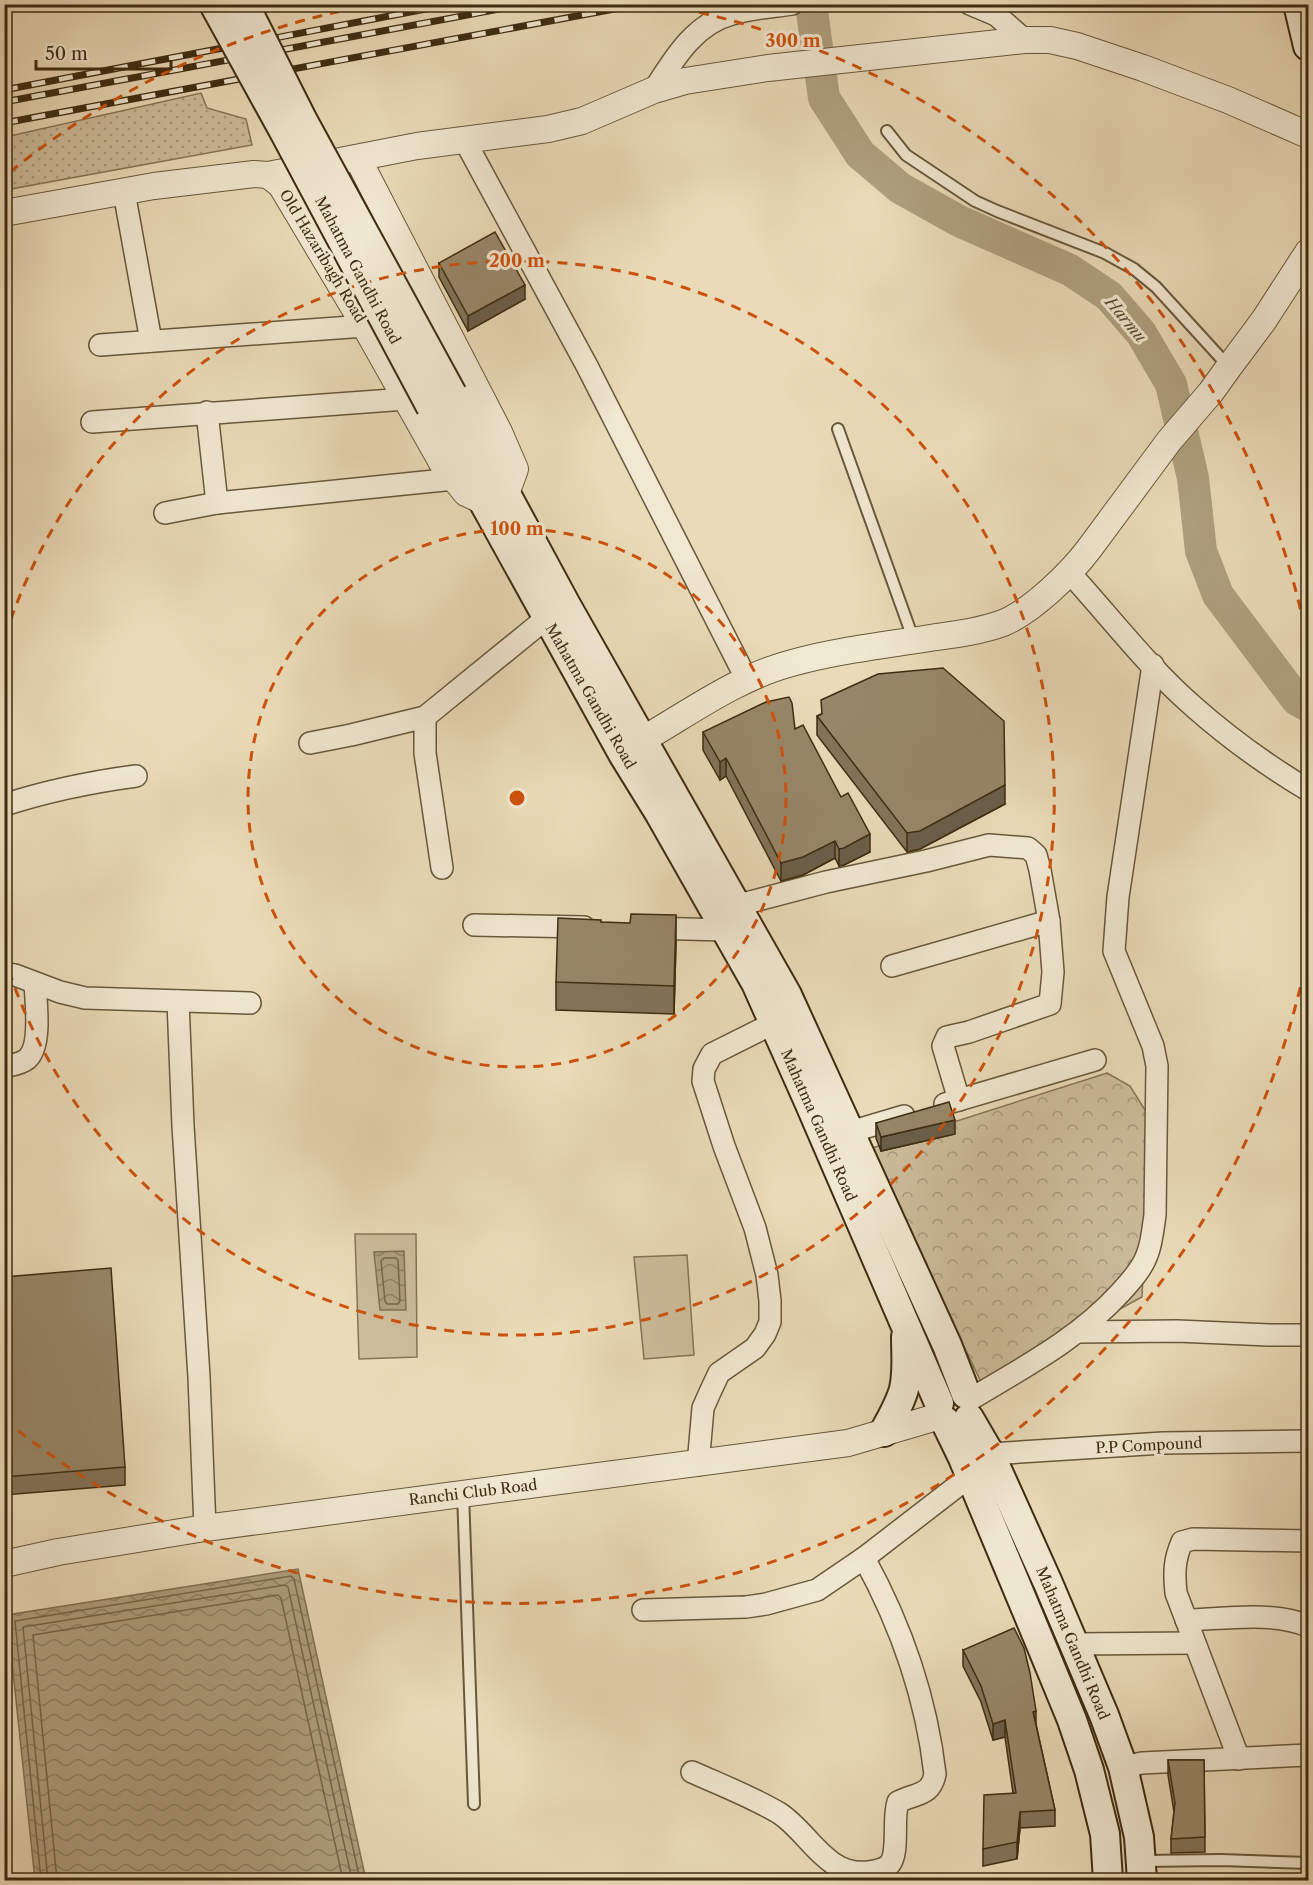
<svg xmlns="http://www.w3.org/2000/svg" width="1313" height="1885" font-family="'Libre Caslon Text',serif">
  <defs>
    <pattern id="grass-dots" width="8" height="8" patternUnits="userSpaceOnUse" patternTransform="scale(1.5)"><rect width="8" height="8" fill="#cdbd9c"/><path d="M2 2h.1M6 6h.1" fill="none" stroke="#a89a7e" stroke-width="1.8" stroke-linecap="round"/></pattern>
    <pattern id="forest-crowns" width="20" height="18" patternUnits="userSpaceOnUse" patternTransform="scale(1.5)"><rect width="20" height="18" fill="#cdbd9c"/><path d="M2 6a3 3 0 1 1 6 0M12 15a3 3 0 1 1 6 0" fill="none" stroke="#a89a7e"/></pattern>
    <pattern id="water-waves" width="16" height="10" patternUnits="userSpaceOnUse" patternTransform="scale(1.5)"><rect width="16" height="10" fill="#afa07f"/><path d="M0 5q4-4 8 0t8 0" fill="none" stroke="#908367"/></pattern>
  </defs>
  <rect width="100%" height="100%" fill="#eadbb8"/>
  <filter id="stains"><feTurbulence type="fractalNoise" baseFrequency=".00333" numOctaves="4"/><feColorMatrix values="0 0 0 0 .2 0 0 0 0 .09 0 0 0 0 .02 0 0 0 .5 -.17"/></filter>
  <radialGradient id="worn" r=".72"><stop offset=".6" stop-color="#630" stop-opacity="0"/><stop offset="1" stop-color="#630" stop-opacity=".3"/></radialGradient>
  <path fill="url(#grass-dots)" stroke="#857456" stroke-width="1.5" d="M201,93L207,108L246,119L252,145L5,190V137Z"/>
  <path fill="url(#forest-crowns)" stroke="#857456" stroke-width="1.5" d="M1107,1073L1130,1086L1150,1118L1142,1297L982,1384L869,1149Z"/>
  <g fill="#cdbd9c" stroke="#857456" stroke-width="1.5">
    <path d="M355,1234H416L417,1357L359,1359Z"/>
    <path d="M687,1255L694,1355L644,1359L634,1257Z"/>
  </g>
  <g fill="url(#water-waves)" stroke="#817253" stroke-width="1.5">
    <path d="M404,1251L406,1310H380L374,1252Z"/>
    <path d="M298,1569L366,1880H35L7,1615Z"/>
  </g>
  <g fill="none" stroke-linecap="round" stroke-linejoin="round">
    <g stroke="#766648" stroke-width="1.5">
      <path d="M384,1258H396L398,1260L400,1301L398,1304H387L385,1301L381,1261Z"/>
      <path d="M41,1880L15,1621L291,1576L294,1579L360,1880"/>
      <path d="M48,1880L23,1627L285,1585L288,1587L352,1880"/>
      <path d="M57,1880L33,1635L278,1595L281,1598L343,1880"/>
    </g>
    <path stroke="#afa07f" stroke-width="32" d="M811,4L824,98L860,154L900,188L959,221L1070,270L1109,296L1141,333L1171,384L1193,478L1201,551L1218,595L1297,700L1308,706"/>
    <g stroke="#68583b" stroke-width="14">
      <g id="service">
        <path d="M887,131L906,155L975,201L997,211L1105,253L1134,269L1156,287L1229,367"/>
        <path d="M838,429L914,641"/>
        <path d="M463,1493L474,1804"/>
        <path d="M1141,1861L1221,1860L1308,1863"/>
      </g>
    </g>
    <g stroke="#68583b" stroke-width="24">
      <g id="minor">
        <path d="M970,4L996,15L1025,40"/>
        <path d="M654,90C674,59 694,24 732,14C751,8 772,7 792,4"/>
        <path d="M465,141L587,366L747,680"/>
        <path d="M124,192L151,341"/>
        <path d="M100,345L365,326"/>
        <path d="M207,412L217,503"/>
        <path d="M92,422L406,399"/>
        <path d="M165,513L217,503L454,479"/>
        <path d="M1069,572C1110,617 1148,667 1194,707C1229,738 1268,766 1308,790"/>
        <path d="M310,743L351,735L425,717"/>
        <path d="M4,805C47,791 91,782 136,776"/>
        <path d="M442,868L425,753V717L538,625L545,616"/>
        <path d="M735,906L826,882L926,861L989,845L1028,848L1036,855L1040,870L1049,921"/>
        <path d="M474,925L584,927"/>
        <path d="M648,928L725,930"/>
        <path d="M892,966L1049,921L1053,972L1050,1004L969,1032L947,1037L943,1046L959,1100"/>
        <path d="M4,973L15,975L60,992L85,998L250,1003"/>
        <path d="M178,1001L183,1126L199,1377L205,1528"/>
        <path d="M4,1067C12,1065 21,1064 27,1059C42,1046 36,1003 35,984"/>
        <path d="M945,1104L1095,1060"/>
        <path d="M850,1132L904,1116"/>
        <path d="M1078,1332L1177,1331L1269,1335H1308"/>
        <path d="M971,1399C1024,1367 1078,1339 1120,1293C1130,1282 1142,1269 1147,1255C1152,1243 1153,1228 1155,1215L1157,1066L1153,1046L1114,951L1118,897L1153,665"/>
        <path d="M990,1454L1163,1443L1308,1441"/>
        <path d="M698,1465L703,1408L711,1390L719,1373L755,1348L765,1334L770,1322V1301L767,1275L755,1228L724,1146L703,1081L704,1069L712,1054L774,1023"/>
        <path d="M643,1610L746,1607L766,1604L817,1590L864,1558L969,1477"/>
        <path d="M1186,1620C1224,1619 1273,1611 1308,1626"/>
        <path d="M1075,1644L1194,1643"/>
        <path d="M1239,1759L1176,1593C1174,1574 1174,1560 1182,1542L1193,1539L1308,1541"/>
        <path d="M1123,1767L1142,1763L1308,1755"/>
        <path d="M692,1772C721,1785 752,1797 779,1813C809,1832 826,1877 868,1872C875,1871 883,1870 889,1865C900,1853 892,1819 898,1802C916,1793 931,1796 935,1774C926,1696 902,1627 864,1558"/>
      </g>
    </g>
    <g stroke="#68583b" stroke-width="28">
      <g id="tertiary">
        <path d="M358,159L499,432L515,469L506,494"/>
        <path d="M268,175L417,146L548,129L582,121L654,90L685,81L768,68L1025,40H1050L1077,46L1143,68L1228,100L1308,135"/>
        <path d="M4,213L154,186L254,174L268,175L281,185L365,326L444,466L466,493L481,500"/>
        <path d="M626,752L642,740C689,713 738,677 792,663C838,650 888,645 936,637C958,634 981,631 1003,623C1032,611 1070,574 1089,549L1169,441L1211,392L1229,367L1264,320L1308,252"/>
        <path d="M4,1564L58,1552L205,1528L848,1443L940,1416"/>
      </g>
    </g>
    <g stroke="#3d2c11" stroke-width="32">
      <g id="secondary">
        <path d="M1298,4L1308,46"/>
        <path d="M452,394L566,605L787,995L947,1345L966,1394"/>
        <path d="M431,407L623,754L660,814L756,983L809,1102L939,1403"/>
        <path d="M969,1418L990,1454L1048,1583L1104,1715L1123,1767L1139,1837L1142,1880"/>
        <path d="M945,1421L963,1458L1044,1652L1072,1720L1089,1770L1105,1834L1108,1880"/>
        <path d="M884,1432C891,1419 900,1404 904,1389C908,1372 906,1354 906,1337"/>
      </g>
    </g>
    <use href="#service" stroke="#f1e8d1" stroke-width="10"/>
    <use href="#minor" stroke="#f1e8d1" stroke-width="21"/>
    <use href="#tertiary" stroke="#f1e8d1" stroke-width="26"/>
    <use href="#secondary" stroke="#f1e8d1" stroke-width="28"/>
    <g stroke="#3d2c11" stroke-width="7">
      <g id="rail">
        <path d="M4,90L452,4"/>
        <path d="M4,102L526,4"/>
        <path d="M4,123L641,4"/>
      </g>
    </g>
    <use href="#rail" stroke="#f1e8d1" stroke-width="4.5" stroke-dasharray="14" stroke-linecap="butt"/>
    <g stroke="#3d2c11" stroke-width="32" stroke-linecap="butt">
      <g id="secondary-bridge">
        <path d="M214,4L286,135L431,407"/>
        <path d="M244,4L303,121L452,394"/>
      </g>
    </g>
    <use href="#secondary-bridge" stroke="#f1e8d1" stroke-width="28"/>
  </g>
  <g fill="#827459" stroke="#3d2c11" stroke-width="1.5">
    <path d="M439,263L525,299L468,331L439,277Z"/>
    <path d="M821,714L1005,804L920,849L907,852L817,735V716Z"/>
    <path d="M795,729L870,852L844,865L839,866L835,858L803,875L781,881L726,776L720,780L703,750V732Z"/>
    <path d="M601,922L676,942L674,1014L556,1010V982Z"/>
    <path d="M876,1123L955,1134L881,1151L876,1138Z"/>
    <path d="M4,1277L125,1467V1485L4,1495Z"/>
    <path d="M963,1650L1036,1724L1055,1810V1826L1020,1828L1017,1859L983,1866V1849L1013,1793L1005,1737L993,1740L981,1702L963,1666Z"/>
    <path d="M1168,1760H1204L1205,1852L1171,1853V1839L1174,1812L1168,1775Z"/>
  </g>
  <g fill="#6a5e49" stroke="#3d2c11" stroke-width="1.5">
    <path d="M525,285V299L468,331V316Z"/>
    <path d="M726,758V776L720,780V762Z"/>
    <path d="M1005,785V804L920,849L907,852V833Z"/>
    <path d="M870,834V852L844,865L839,866V849Z"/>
    <path d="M835,841V858L803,875L781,881V863Z"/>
    <path d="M676,915V942L674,1014V986Z"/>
    <path d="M955,1120V1134L881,1151V1137Z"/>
    <path d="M1036,1711V1727L1033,1712Z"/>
    <path d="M1005,1720V1737L993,1740V1724Z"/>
    <path d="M1020,1812V1828L1017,1859V1842Z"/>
  </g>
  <g fill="#978768" stroke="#3d2c11" stroke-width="1.5">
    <path d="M495,232L525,285L468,316L439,263Z"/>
    <path d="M943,668L1004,721L1005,785L920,831L907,833L817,716L822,714L821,700L878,674Z"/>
    <path d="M789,697L792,703L795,729L803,725L841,797L848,793L870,834L844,848L839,849L835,841L803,857L781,863L726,758L720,762L703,732L766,702Z"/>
    <path d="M631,914L676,915L674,986L556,982L558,918L601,920V922L630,923Z"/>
    <path d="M949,1102L955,1120L881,1137L876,1123Z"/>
    <path d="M111,1268L125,1467L4,1477V1277Z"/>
    <path d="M1014,1628L1024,1648L1030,1673L1036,1711L1033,1712L1055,1810L1020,1812L1017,1842L983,1849L984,1795L1016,1793L1005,1720L993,1724L981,1686L963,1650Z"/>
    <path d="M1168,1760H1204L1205,1837L1171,1839L1175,1803Z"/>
  </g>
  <g fill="none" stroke="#ce520d" stroke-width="3" stroke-dasharray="10 8">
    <circle cx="517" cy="798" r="269"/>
    <path d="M5 637A537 537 0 1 1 5 959"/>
    <path d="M1308 952A806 806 0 0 1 10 1424M10 172A806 806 0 0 1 370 5M664 5A806 806 0 0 1 1308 644"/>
  </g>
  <g text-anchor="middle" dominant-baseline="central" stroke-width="6" stroke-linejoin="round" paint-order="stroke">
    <g font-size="15" fill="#3d2c11" stroke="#f1e8d1">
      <text transform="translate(323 256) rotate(59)">Old Hazaribagh Road</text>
      <text transform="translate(358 270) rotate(62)">Mahatma Gandhi Road</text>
      <text transform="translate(591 696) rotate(60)">Mahatma Gandhi Road</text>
      <text transform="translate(819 1125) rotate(66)">Mahatma Gandhi Road</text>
      <text transform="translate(1149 1445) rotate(-3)">P.P Compound</text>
      <text transform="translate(473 1492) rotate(-7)">Ranchi Club Road</text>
      <text transform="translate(1073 1643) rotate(67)">Mahatma Gandhi Road</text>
    </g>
    <g font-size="16" font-style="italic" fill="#5a492c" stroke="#f1e8d1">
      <text transform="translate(1126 319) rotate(50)">Harmu</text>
    </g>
  </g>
  <circle cx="517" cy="798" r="9" fill="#ce520d" stroke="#f1e8d1" stroke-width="3"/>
  <g font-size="18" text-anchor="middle" font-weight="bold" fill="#ce520d" stroke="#f1e8d1" stroke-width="6" stroke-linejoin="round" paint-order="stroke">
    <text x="793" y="47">300 m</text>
    <text x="517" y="267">200 m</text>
    <text x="517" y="535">100 m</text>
  </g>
  <rect width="1313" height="1885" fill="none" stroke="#eadbb8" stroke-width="24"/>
  <rect x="6" y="6" width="1301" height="1873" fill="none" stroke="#3d2c11" stroke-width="3"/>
  <rect x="12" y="12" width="1289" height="1861" fill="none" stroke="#3d2c11" stroke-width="1.5"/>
  <path d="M36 60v9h135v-9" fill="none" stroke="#3d2c11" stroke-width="3"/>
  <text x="45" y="60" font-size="18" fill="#3d2c11" stroke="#f1e8d1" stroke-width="4.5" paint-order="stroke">50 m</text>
  <rect width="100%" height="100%" filter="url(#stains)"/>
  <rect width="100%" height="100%" fill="url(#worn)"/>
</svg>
